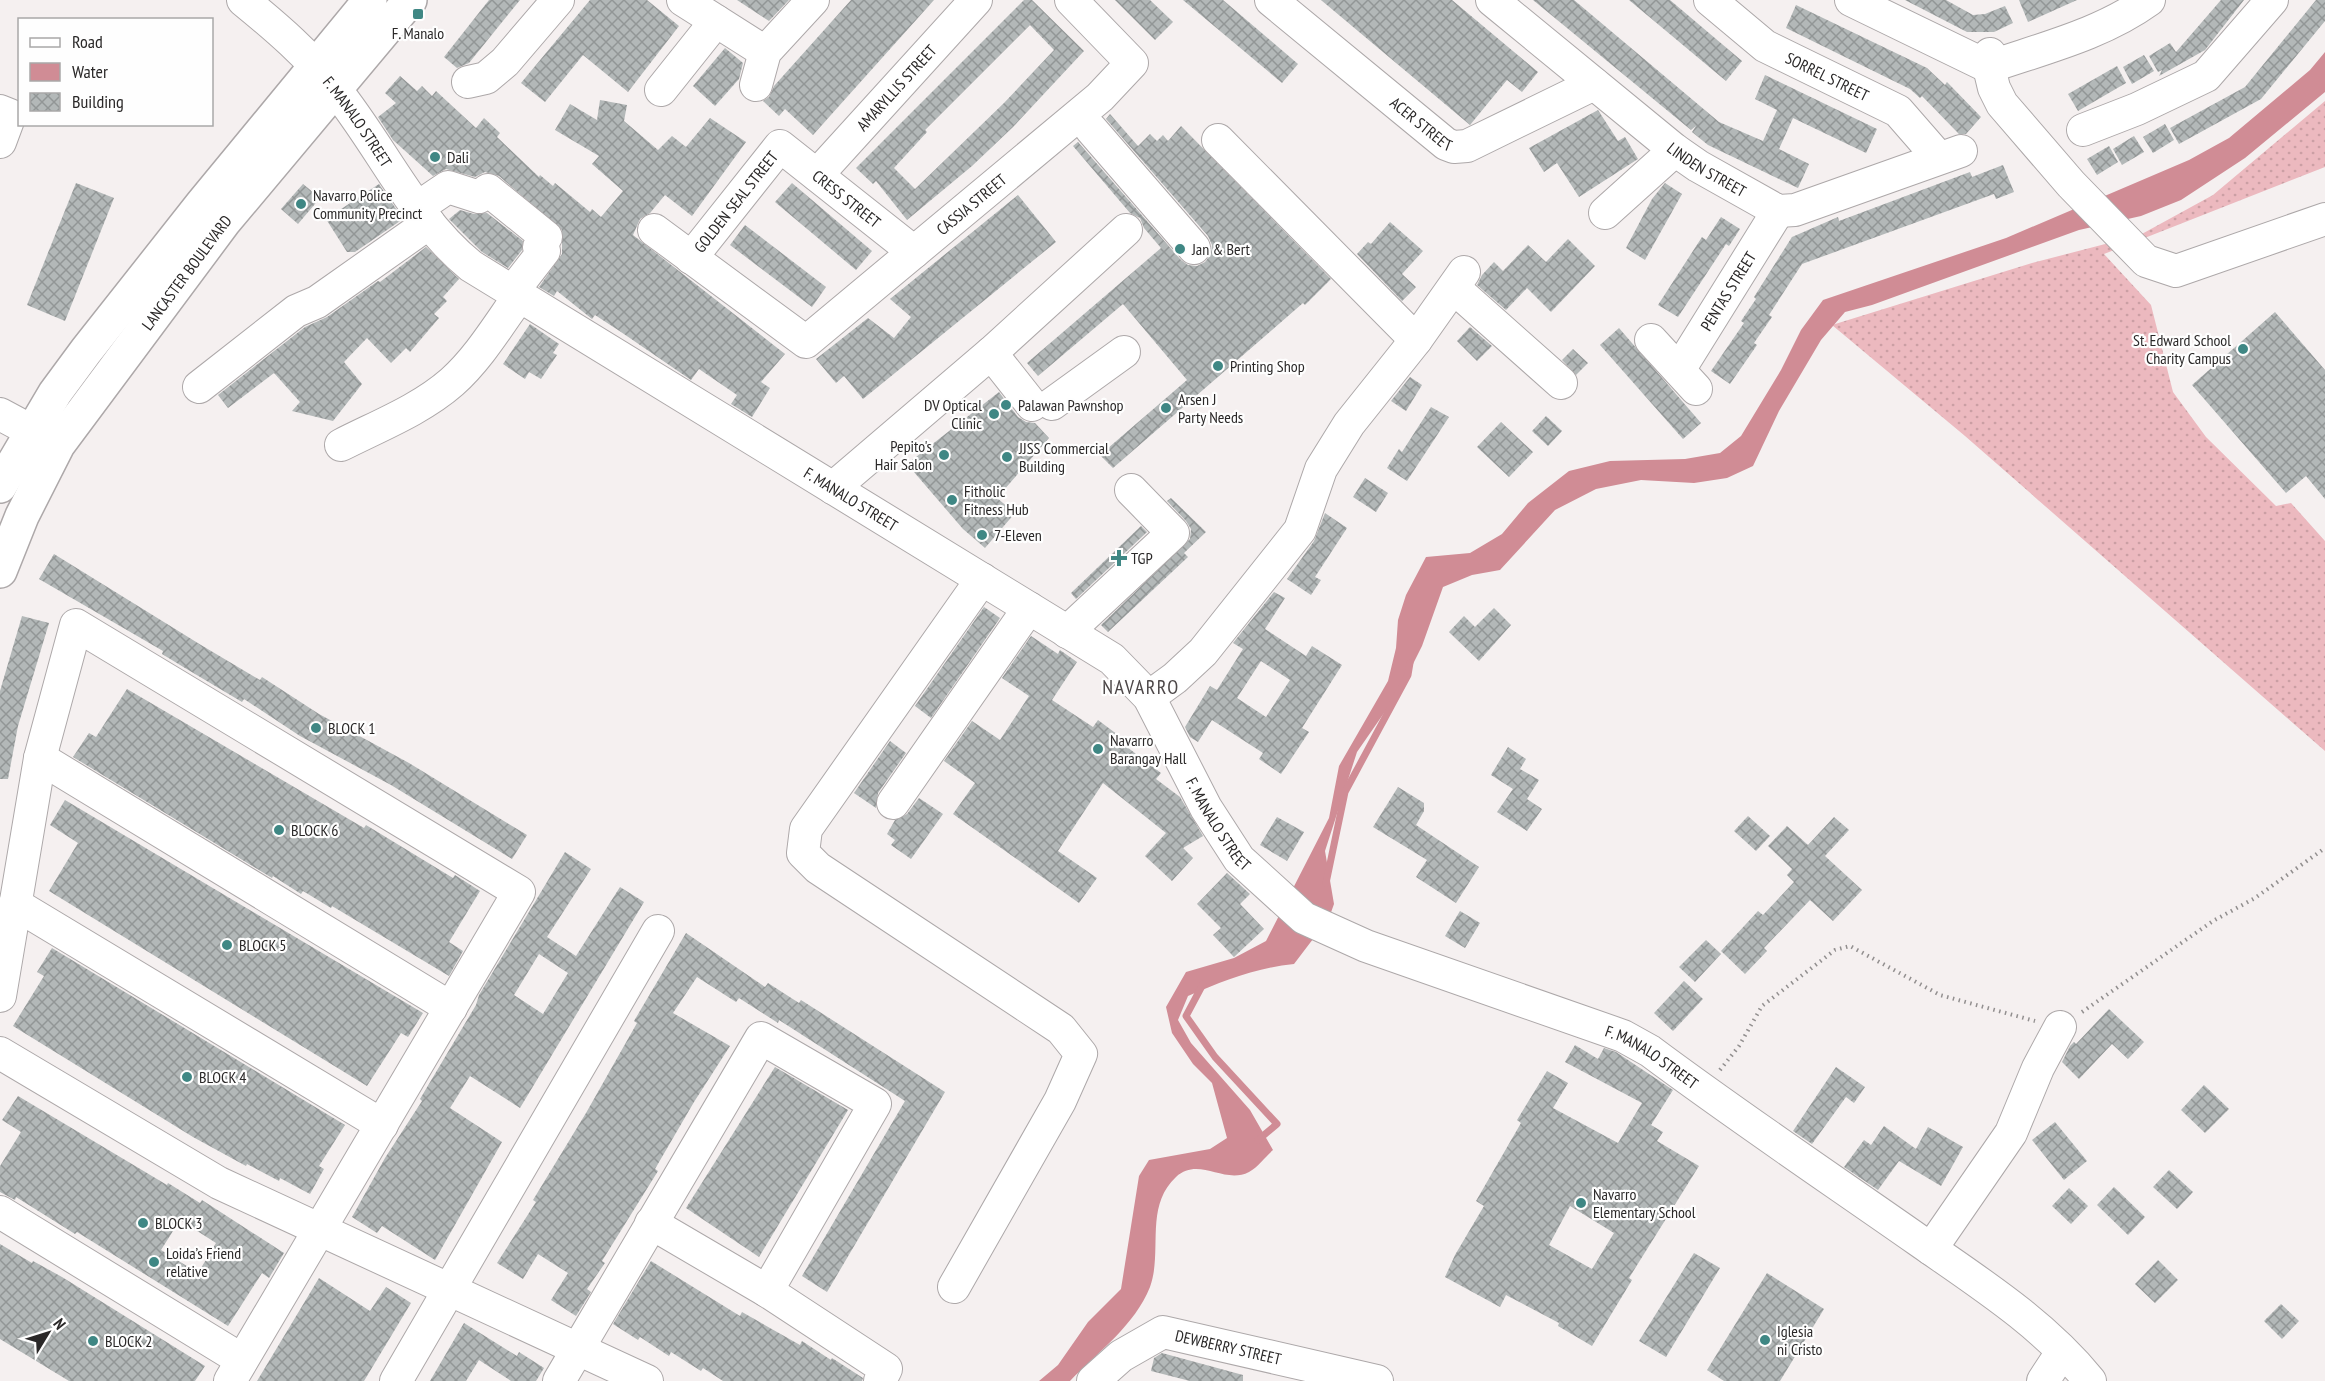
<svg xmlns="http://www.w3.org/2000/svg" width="2325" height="1381" font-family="'PT Sans Narrow',sans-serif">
  <defs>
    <pattern id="grass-dots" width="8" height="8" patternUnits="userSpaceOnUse" patternTransform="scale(1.5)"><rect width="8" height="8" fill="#ecb9bf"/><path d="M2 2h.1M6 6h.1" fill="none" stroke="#cb9fa4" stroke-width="1.8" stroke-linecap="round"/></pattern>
    <pattern id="building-cross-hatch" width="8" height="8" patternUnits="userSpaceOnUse" patternTransform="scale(1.5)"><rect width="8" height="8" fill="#b3b8b8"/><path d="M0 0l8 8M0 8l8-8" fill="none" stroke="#929696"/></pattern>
  </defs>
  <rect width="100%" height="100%" fill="#f5f0f0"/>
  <path fill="url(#grass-dots)" d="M2325,101V167L2104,254L2151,305L2173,392L2206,437L2276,506L2291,503L2325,541V751L1965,436L1832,325L2032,263L2140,235L2213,195Z"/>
  <path fill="#d08c95" d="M2325,52V92L2245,158L2181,200L2141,216L2079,230L1872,305L1845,312L1821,340L1779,411L1753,466L1727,478L1694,483L1641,480L1596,489L1555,510L1500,570L1472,575L1443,587L1422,646L1400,690L1357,752L1325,851L1334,904L1329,918L1294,964C1255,968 1223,981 1188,996L1178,1020L1191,1043L1250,1110L1273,1150C1266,1156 1258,1167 1249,1172C1224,1185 1199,1156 1176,1177C1144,1207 1163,1251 1150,1287C1135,1325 1098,1352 1070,1381H1039L1058,1365L1088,1322L1121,1289L1139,1176L1149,1160L1210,1149L1227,1138L1212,1083L1193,1064L1172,1033L1166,1007L1186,972L1234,958L1266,941L1329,818L1339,766L1388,681L1396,648L1398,620L1406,595L1426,557L1470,553L1502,534L1528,503L1569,471L1610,461L1685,459L1720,453L1741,436L1781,370L1801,330L1823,300L2006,238L2189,160L2229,138L2310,70Z"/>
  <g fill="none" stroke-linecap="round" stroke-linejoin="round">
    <g stroke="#d08c95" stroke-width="7">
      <path d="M1326,883L1345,792L1408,675L1410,663"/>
      <path d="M1203,984L1186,1016L1215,1057L1277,1124L1258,1140"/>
    </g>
  </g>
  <g fill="url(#building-cross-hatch)" fill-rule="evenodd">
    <path d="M489,0H520L469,63L457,68L444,57Z"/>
    <path d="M590,0H647L679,26L628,92L583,55L545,102L521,83Z"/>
    <path d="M737,0H789L769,21Z"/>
    <path d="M851,0H934L813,135L785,109L779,116L763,101L769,97L774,86Z"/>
    <path d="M1024,0H1032L1084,51L1013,127L972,166L907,220L876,181L873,184L856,168ZM1030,25L1054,50L1004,103L915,189L894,168L927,132L925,130Z"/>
    <path d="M1115,0H1150L1173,22L1155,40Z"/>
    <path d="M1183,0H1223L1298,64L1282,83Z"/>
    <path d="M1321,0H1452L1538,72L1522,92L1507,80L1470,125Z"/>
    <path d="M1533,0H1574L1719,122L1763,141L1777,110L1755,99L1765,75L1877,129L1866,153L1793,118L1779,149L1809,164L1798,188L1708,145L1692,132L1696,126L1691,130Z"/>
    <path d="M1629,0H1670L1742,61L1726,81Z"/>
    <path d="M1905,0H1946L1973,15L1985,14L2005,6L2013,23L1994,32H1967Z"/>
    <path d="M2019,0H2077L2028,22Z"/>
    <path d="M2221,0H2244L2205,50L2159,76L2162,70L2158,72L2149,56L2170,43L2176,52Z"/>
    <path d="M2316,0H2325V21L2261,99L2179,144L2170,128L2245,87Z"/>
    <path d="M1796,5L1927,68L1945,85L1947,82L1981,117L1966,134H1959L1922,96L1920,98L1910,89L1786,28Z"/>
    <path d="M725,48L743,63L739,79L715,106L693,86Z"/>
    <path d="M2144,55L2154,71L2132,84L2123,67Z"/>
    <path d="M2117,66L2126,83L2078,111L2068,94Z"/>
    <path d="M400,76L417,91L422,86L432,96L436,91L476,128L484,118L500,133L497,137L539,177L540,175L553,186L555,183L590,212L592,209L601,217L623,191L592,164L599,156L555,130L570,104L597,120L600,100L627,105L624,121L658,150L672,136L686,147L710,118L746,142L692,216L665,195L650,213L640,219L633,235L785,354L761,382L770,388L752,417L731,404L737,395L699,369L691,380L621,332L595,315L592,319L557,291L554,296L539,287L562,254V230L499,176L485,172L475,177L446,169L433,176L393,140L378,117L396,103L385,93Z"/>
    <path d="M1598,110L1618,141L1625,137L1638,159L1579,197L1557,163L1544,172L1529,148Z"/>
    <path d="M1110,114L1138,146L1150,134L1157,141L1163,135L1168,141L1181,126L1331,279L1305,305L1303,303L1113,468L1100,455L1187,380L1123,304L1038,376L1027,363L1161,248L1144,228L1140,218L1130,213L1073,146L1078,142L1181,260L1188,265L1197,266L1205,262L1211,254L1212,245L1208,236L1106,119Z"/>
    <path d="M2165,124L2174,140L2153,153L2143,137Z"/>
    <path d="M2134,136L2144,152L2122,165L2113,149Z"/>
    <path d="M2109,146L2118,162L2097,175L2087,159Z"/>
    <path d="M2003,165L2014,192L1996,199L1994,194L1802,264L1769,315L1772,317L1754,343L1757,345L1730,384L1711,371L1744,323L1741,321L1756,299L1754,297L1792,237L1838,217L1839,221L1970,172L1972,177Z"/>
    <path d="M76,183L114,198L65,321L27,305Z"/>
    <path d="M792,183L872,251L856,270L775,202Z"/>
    <path d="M1665,183L1682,194L1645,260L1626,248L1652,199Z"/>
    <path d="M303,184L320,198L298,224L281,209Z"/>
    <path d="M379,184L403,219L355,252H347L326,219Z"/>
    <path d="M1018,195L1056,242L863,399L844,376L836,383L816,359L868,318L894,338L911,317L890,299Z"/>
    <path d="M460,210L474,214L487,213L523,241L522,250L508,268L482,252L449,219Z"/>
    <path d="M1721,217L1740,229L1729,246L1726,244L1678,317L1658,305L1702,237L1706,240Z"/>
    <path d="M1390,222L1423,251L1402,274L1416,287L1402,301L1357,254L1368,242L1371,244Z"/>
    <path d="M745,225L826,287L812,307L730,245Z"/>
    <path d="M1568,239L1595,266L1551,312L1527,288L1506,310L1477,285L1482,275L1494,262L1503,271L1528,245L1546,262Z"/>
    <path d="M426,247L459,279L443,297L447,301L434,314L439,318L410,352L406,348L391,363L367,338L344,362L362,384L333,421L292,411L300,402L274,373L228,408L218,395L305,327L327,317L378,281L380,282Z"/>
    <path d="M2275,312L2325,370V499L2306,476L2286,493L2192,385Z"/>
    <path d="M530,324L559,344L553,353L557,355L541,379L529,372L525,379L503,364Z"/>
    <path d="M1470,327L1492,346L1477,361L1457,341Z"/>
    <path d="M1619,328L1701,423L1683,439L1600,345Z"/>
    <path d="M1573,349L1588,363L1576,375L1562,360Z"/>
    <path d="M1410,377L1422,385L1406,411L1391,401Z"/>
    <path d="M999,392L1018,417L1026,422L1035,423L1049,438L997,498L1015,513L985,548L963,529L907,464Z"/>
    <path d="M1431,407L1449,417L1407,481L1387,468L1399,449L1402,452Z"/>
    <path d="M1546,416L1562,431L1548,446L1532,431Z"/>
    <path d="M1501,422L1533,452L1509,477L1477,447Z"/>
    <path d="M1365,478L1388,493L1376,512L1353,497Z"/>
    <path d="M1171,498L1206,532L1184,553L1188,557L1108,632L1101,625L1190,539L1191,529L1186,521L1167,501Z"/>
    <path d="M1325,513L1347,528L1315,577L1321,580L1311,595L1287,579L1314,541Z"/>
    <path d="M1141,526L1147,532L1076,599L1071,593Z"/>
    <path d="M54,554L201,645L260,680L262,677L319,714L409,763L527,835L512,859L391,785L300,736L244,699L242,702L185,668L162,654L163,651L39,579Z"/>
    <path d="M1274,592L1285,598L1265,629L1306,656L1312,646L1342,665L1302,728L1309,732L1281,774L1259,759L1263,753L1212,720L1198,742L1190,737L1185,727L1210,686L1217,690L1243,649L1233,643ZM1261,661L1290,680L1266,717L1237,698Z"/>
    <path d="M984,607L1000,618L931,718L915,706Z"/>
    <path d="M1494,608L1511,625L1479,661L1449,632L1464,616L1475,627Z"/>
    <path d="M22,616L49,623L18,726L8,779H0V691Z"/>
    <path d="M1031,636L1058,654L1060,650L1077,662L1052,700L1093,727L1098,720L1130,744L1127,747L1161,773L1156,779L1180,797L1203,836L1183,848L1193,858L1172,881L1145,856L1166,833L1103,783L1058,851L1097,878L1079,903L953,814L975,783L944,761L972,721L1000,740L1029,696L1002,678Z"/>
    <path d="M127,689L364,828L366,825L453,878L455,875L480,891L449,942L463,951L449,976L332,906L331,908L303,891L301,894L273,876L272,878L73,757L89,733L96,737Z"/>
    <path d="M890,741L906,753L878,793L876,808L854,793Z"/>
    <path d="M1508,747L1526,759L1520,769L1539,780L1527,799L1542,809L1527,831L1497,812L1513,789L1491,775Z"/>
    <path d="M1398,787L1424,803V811L1416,825L1479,867L1456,903L1416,877L1427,860L1373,827Z"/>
    <path d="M919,798L943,814L911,859L891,845L895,840L887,834L895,820L907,814Z"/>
    <path d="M65,800L423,1013L408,1037L401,1033L367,1086L49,891L78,843L50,825Z"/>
    <path d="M1748,816L1770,836L1756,851L1734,831Z"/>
    <path d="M1277,817L1304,832L1287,861L1260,845Z"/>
    <path d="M1834,817L1849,830L1825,856L1862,890L1833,921L1810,900L1764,948L1767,951L1745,974L1721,951L1758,911L1763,915L1794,882L1787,875L1792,869L1768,846L1787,826L1808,845Z"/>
    <path d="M565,852L591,869L547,937L576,956L620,887L644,902L520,1108L470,1076L450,1108L502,1142L435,1260L382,1226L377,1233L352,1217L385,1158L422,1101L420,1099L476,1005L479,995ZM539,954L568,973L543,1014L514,995Z"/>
    <path d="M1227,873L1250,894L1240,904L1264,929L1234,957L1213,935L1221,928L1197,904Z"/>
    <path d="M1460,911L1480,923L1465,948L1445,936Z"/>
    <path d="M686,933L765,987L768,983L799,1003L801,1000L945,1092L827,1292L802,1276L905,1101L779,1020L778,1023L739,998L736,1002L697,977L673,1013L730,1046L694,1102L655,1169L658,1171L602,1261L605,1263L587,1289L591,1292L576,1316L551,1300L568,1273L538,1254L523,1279L497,1263L536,1202L533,1200L586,1113L637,1023L634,1021Z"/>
    <path d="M1706,940L1721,954L1695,982L1679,967Z"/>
    <path d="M52,948L345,1125L319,1166L324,1169L310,1194L280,1178L279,1181L247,1164L246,1166L193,1137L13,1026L44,976L37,972Z"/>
    <path d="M1684,981L1703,999L1673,1031L1654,1013Z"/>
    <path d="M2109,1009L2144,1042L2128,1059L2112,1044L2079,1079L2062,1062L2070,1046L2074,1042L2076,1044Z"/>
    <path d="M1575,1045L1598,1059L1604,1048L1616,1052L1673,1090L1651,1125L1663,1132L1657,1141L1699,1166L1629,1278L1632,1280L1592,1346L1558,1326L1559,1323L1506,1295L1500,1307L1445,1277L1455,1255L1484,1206L1476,1201L1521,1123L1517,1120L1547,1071L1568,1083L1553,1108L1618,1143L1642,1103L1565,1062ZM1570,1206L1614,1233L1592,1269L1549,1245Z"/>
    <path d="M775,1067L848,1110L759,1257L686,1208Z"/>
    <path d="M1836,1067L1865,1087L1854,1103L1846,1097L1812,1144L1793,1131Z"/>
    <path d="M2204,1085L2229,1109L2205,1133L2181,1110Z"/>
    <path d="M18,1096L167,1185L168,1183L200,1203L202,1200L284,1253L269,1278L262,1273L228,1326L77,1232L75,1234L16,1197L15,1200L0,1192V1166L21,1132L2,1120ZM180,1220L216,1243L198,1273L161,1250Z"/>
    <path d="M2055,1122L2087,1161L2064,1180L2032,1140Z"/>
    <path d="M1884,1126L1916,1149L1928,1127L1963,1147L1941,1186L1899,1161L1878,1190L1844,1167L1864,1140L1871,1145Z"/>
    <path d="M2169,1170L2193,1192L2177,1209L2153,1187Z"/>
    <path d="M2114,1187L2145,1217L2128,1235L2097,1205Z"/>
    <path d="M2069,1188L2088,1206L2071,1224L2052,1206Z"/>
    <path d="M0,1244L32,1263L33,1261L62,1277L205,1366L195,1381H69L0,1339Z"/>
    <path d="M1694,1253L1720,1268L1666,1357L1639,1341Z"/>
    <path d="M2158,1260L2178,1280L2155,1303L2135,1284Z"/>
    <path d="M651,1261L740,1316L742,1312L800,1345L802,1341L831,1360L832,1358L863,1378L862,1381H723L703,1368L701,1371L671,1352L669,1356L640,1337L638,1340L613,1324Z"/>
    <path d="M1767,1273L1824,1309L1780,1381H1724L1707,1370Z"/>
    <path d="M319,1278L370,1311L386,1287L411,1303L364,1381H257Z"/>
    <path d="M2281,1304L2299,1321L2282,1339L2264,1321Z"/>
    <path d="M464,1323L517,1356L519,1352L544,1368L536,1381H511L479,1360L466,1381H430Z"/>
    <path d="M1162,1353L1243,1375V1381H1190L1151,1371L1154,1358Z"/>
  </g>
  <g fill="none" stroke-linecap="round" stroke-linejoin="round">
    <g stroke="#ada8a9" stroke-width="34">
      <g id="minor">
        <path id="s1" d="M243,0C276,27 309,55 335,89C382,147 412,218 471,266L1112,659L1149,697L1206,808L1239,859L1304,918L1366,946L1623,1036L1650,1051C1737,1116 1828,1177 1918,1240C1978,1282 2043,1323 2090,1381"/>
        <path d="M683,0L765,52"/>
        <path id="s2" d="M1271,0L1446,144L1454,147L1467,146L1594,84"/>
        <path id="s3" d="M1492,0L1675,150L1698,166L1778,211L1795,210L1961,151"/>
        <path id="s4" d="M1710,0L1765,46L1898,111L1939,158"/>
        <path d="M1851,0L1989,67C2044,48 2102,34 2149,0"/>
        <path d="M1990,54L1989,67L1994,88L2002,104L2071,184L2146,261L2176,271L2325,219"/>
        <path d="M468,82L486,78L505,62L558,0"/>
        <path d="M756,85L765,52L813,0"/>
        <path d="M661,90L716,21"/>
        <path d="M0,111L10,115L0,142"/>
        <path d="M1091,129L1194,248"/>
        <path d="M2083,130L2137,109L2206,76L2272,0"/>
        <path d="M1218,140L1416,340"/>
        <path id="s5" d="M817,175L976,0"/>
        <path d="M417,208L448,187L479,197L488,190L546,237L539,247L544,251L513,291"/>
        <path d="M1605,213L1675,150"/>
        <path id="s6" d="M654,230L806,342L1100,97L1132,63L1071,0"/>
        <path id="s7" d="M691,258L780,146L914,252"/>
        <path d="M1454,288L1561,383"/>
        <path d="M1651,340L1696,389"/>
        <path d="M991,353L1126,230"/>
        <path id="s8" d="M1679,370L1778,211"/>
        <path d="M199,387L296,311L317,302L429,223"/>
        <path d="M1052,404L1124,352"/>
        <path d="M0,414L54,443"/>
        <path d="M341,445C378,426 420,410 452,382C479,358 499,324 520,295"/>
        <path d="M833,488L991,353L1032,405"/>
        <path d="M1067,632L1173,533L1131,490"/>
        <path d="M1149,697L1175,678L1203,652L1300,530L1321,469L1349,424L1416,340L1464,272"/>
        <path d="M40,758L451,1008"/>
        <path d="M893,803L1029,608"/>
        <path d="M15,904L382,1125"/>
        <path d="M0,996L40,758L76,625L519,892L230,1381"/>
        <path d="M0,1053L219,1183L647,1381"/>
        <path d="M0,1212L242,1360"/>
        <path d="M651,1223L767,1291L886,1369L880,1381"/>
        <path d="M1931,1249L2011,1133L2038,1068L2060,1027"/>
        <path d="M954,1287L1060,1101L1081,1054L1061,1029L818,868L803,853L806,829L982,579"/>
        <path d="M396,1381L658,931"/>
        <path d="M559,1381L761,1038L875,1104L767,1291"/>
        <path id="s9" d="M1093,1381L1121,1356L1163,1332L1377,1381"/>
        <path d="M2043,1381L2062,1352"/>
      </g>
    </g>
    <g stroke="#ada8a9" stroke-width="36">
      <g id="major">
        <path d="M0,486L55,393L86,351L202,204L370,0"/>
        <path id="s10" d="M0,571L22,516L58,445L224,222L410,0"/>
      </g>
    </g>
    <g stroke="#928f8f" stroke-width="4" stroke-dasharray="1.5 4.5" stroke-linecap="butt">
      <path d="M2082,1012L2213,921L2255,898L2325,848"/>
      <path d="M1720,1070L1739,1046L1762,1006L1835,950L1850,946L1940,995L2035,1021"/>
    </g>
    <use href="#minor" stroke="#fff" stroke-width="32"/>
    <use href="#major" stroke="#fff" stroke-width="33"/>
  </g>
  <g fill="#3f8784" stroke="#fefefe" stroke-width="2">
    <rect x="412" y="8" width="12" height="12" rx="3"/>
    <circle cx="435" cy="157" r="6"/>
    <circle cx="301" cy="204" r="6"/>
    <circle cx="1180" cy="249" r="6"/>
    <circle cx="2243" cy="349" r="6"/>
    <circle cx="1218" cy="366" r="6"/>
    <circle cx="1006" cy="405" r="6"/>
    <circle cx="1166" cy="408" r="6"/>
    <circle cx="994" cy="414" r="6"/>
    <circle cx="944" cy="455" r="6"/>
    <circle cx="1007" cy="457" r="6"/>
    <circle cx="952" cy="500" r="6"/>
    <circle cx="982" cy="535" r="6"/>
    <path d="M1116 549h6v6h6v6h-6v6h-6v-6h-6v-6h6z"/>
    <circle cx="316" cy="728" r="6"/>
    <circle cx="1098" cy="749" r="6"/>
    <circle cx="279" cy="830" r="6"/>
    <circle cx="227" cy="945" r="6"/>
    <circle cx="187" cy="1077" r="6"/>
    <circle cx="1581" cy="1203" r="6"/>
    <circle cx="143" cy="1223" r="6"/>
    <circle cx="154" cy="1262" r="6"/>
    <circle cx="1765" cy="1340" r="6"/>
    <circle cx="93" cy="1341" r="6"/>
  </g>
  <g text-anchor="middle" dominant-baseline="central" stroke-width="4.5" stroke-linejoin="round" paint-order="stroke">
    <g font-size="16" fill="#2a2828" stroke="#fefefe" text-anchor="start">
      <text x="418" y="33" text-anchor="middle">F. Manalo</text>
      <text x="447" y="157">Dali</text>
      <text x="313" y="195">Navarro Police<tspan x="313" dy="18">Community Precinct</tspan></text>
      <text x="1192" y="249">Jan &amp; Bert</text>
      <text x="2231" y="340" text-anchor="end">St. Edward School<tspan x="2231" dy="18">Charity Campus</tspan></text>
      <text x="1230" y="366">Printing Shop</text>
      <text x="1178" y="399">Arsen J<tspan x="1178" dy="18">Party Needs</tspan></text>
      <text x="982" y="405" text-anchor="end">DV Optical<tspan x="982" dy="18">Clinic</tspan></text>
      <text x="1018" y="405">Palawan Pawnshop</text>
      <text x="932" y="446" text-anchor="end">Pepito's<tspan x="932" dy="18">Hair Salon</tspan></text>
      <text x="1019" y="448">JJSS Commercial<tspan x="1019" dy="18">Building</tspan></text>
      <text x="964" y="491">Fitholic<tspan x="964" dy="18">Fitness Hub</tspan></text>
      <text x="994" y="535">7-Eleven</text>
      <text x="1131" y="558">TGP</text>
      <text x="328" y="728">BLOCK 1</text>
      <text x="1110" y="740">Navarro<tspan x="1110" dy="18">Barangay Hall</tspan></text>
      <text x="291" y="830">BLOCK 6</text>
      <text x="239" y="945">BLOCK 5</text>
      <text x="199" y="1077">BLOCK 4</text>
      <text x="1593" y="1194">Navarro<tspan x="1593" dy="18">Elementary School</tspan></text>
      <text x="155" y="1223">BLOCK 3</text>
      <text x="166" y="1253">Loida’s Friend<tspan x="166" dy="18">relative</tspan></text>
      <text x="1777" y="1331">Iglesia<tspan x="1777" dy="18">ni Cristo</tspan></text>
      <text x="105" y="1341">BLOCK 2</text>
    </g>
    <g font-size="16" fill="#2a2828" stroke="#fefefe">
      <text stroke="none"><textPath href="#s4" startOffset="141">SORREL STREET</textPath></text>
      <text stroke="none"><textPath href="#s5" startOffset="118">AMARYLLIS STREET</textPath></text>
      <text stroke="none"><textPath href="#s2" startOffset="195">ACER STREET</textPath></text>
      <text stroke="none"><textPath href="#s1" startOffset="168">F. MANALO STREET</textPath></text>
      <text stroke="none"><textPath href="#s3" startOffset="274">LINDEN STREET</textPath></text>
      <text stroke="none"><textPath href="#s7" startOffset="228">CRESS STREET</textPath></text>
      <text stroke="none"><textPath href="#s7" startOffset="72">GOLDEN SEAL STREET</textPath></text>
      <text stroke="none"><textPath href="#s6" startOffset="404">CASSIA STREET</textPath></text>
      <text stroke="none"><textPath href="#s10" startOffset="354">LANCASTER BOULEVARD</textPath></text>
      <text stroke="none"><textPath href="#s8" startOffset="93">PENTAS STREET</textPath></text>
      <text stroke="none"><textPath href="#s1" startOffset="798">F. MANALO STREET</textPath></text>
      <text stroke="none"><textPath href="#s1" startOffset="1302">F. MANALO STREET</textPath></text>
      <text stroke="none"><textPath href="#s1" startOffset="1806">F. MANALO STREET</textPath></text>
      <text stroke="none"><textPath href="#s9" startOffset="153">DEWBERRY STREET</textPath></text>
    </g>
    <g font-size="20" letter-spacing="1.5" fill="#4c4748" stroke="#fefefe">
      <text x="1141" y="687">NAVARRO</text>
    </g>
  </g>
  <rect x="18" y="18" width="195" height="108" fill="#fefefe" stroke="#a9a8a8" stroke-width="1.5"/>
  <rect x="30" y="38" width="30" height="9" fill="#ffffff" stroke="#a9a8a8" stroke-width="1.5"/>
  <text x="72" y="48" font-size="18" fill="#2a2828">Road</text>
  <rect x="30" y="63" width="30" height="18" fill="#d08c95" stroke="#a9a8a8" stroke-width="1.5"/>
  <text x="72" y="78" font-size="18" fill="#2a2828">Water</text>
  <rect x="30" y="93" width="30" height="18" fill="url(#building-cross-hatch)" stroke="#a9a8a8" stroke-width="1.5"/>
  <text x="72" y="108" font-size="18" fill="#2a2828">Building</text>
  <g transform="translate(48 1333) rotate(52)" stroke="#fefefe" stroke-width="4.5" paint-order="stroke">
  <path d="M0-4.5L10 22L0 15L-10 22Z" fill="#2a2828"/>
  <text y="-9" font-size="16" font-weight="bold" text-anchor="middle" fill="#2a2828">N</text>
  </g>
</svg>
